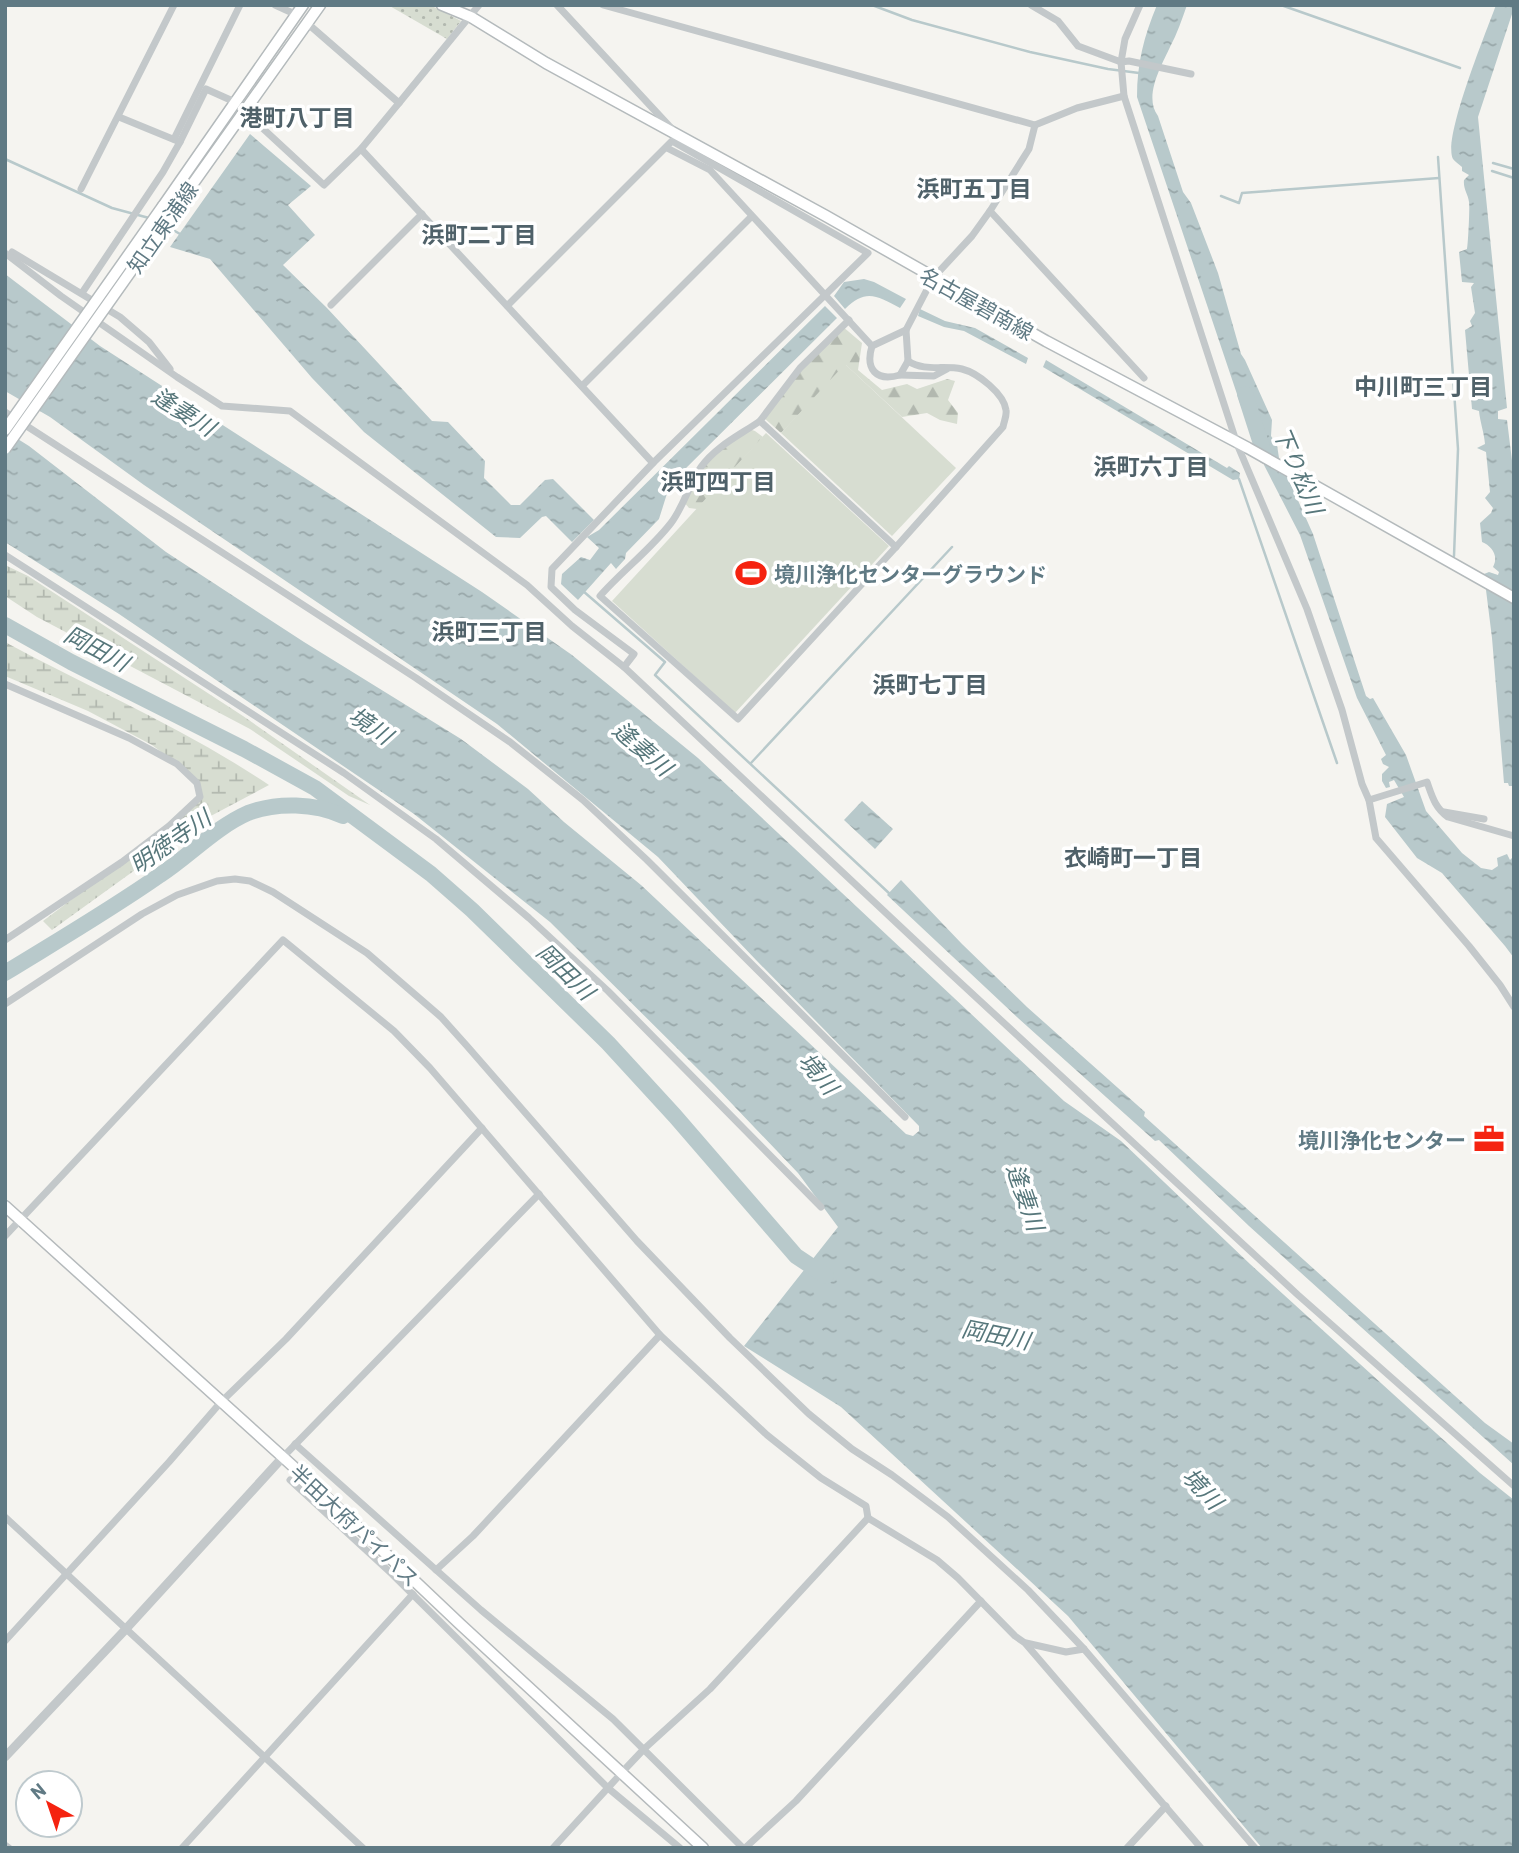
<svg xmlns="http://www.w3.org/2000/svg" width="1519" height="1853" font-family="Barlow,'Noto Sans JP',sans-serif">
  <defs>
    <pattern id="grass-dots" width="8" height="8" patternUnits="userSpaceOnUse" patternTransform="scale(1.75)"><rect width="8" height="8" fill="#d7ddd1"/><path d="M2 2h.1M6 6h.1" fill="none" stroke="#b2b8af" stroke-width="1.8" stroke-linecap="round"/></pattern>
    <pattern id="forest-firs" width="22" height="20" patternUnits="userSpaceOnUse" patternTransform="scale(1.75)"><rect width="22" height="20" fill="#d7ddd1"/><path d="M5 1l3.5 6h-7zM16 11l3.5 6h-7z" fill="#b2b8af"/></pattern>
    <pattern id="wetland-marsh" width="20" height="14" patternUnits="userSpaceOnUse" patternTransform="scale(1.75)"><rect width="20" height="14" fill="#d7ddd1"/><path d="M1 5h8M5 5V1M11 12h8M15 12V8" fill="none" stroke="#b2b8af"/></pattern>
    <pattern id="water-ripples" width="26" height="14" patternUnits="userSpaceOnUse" patternTransform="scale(1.75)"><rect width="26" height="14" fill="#b8c9cb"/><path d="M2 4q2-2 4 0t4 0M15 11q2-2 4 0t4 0" fill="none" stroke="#99a8aa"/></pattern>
  </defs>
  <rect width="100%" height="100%" fill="#f5f4f0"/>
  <path fill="url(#grass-dots)" d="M388,5H430L461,21L447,39Z"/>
  <g fill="url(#forest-firs)">
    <path d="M842,326L862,343L858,370L882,390L907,384L917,389L947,379L955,381L948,400L958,413L957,424L940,420L927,413L902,417L846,365L781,433L763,417L800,368Z"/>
    <path d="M749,429L755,431L763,437L697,509L689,508L683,501L703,463Z"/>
  </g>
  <g fill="url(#wetland-marsh)">
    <path d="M5,565L28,576L243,716L370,805L349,796L250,729L37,617L5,596Z"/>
    <path d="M5,642C94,690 184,728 269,785L207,818L52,930L43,921L169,826L199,797L189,773L152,745L88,711L5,676Z"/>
  </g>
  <g fill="#d7ddd1">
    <path d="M845,364L956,468L892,536L781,433Z"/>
    <path d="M766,433L889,546L735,713L612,601Z"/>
  </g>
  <g fill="url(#water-ripples)">
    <path d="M1157,5H1187C1182,19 1177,34 1170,47C1162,65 1143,96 1158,116L1183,192L1191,203L1218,273L1241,354L1245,360L1272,420L1271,436L1277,445L1279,458L1313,534L1366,696L1370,699L1373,698L1406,755L1426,811L1462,853L1481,868L1492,870L1498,866L1497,858L1507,854L1510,860L1514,856V958L1505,946L1442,873L1417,858L1385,817L1387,804L1404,797L1394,780L1389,782L1390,787L1386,788L1382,781V774L1389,767L1383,764L1381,759L1386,755L1357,698L1300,535L1264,465L1258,443L1259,425L1255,416L1241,406L1137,97C1137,63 1144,36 1157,5Z"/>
    <path d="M1496,5H1514V8L1478,117L1507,408L1498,411V419L1507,420L1514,477V786H1509L1508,783H1504L1492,638L1484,574L1489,572L1498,575L1499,572L1493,567C1499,556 1492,546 1482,542L1480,523L1491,513L1493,508L1485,498L1490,492L1486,452L1477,448L1485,444C1484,432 1480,422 1479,411L1472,409L1465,330L1472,326L1470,321L1475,313L1471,287L1474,283L1462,282L1459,252L1467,249C1468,246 1470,206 1469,202C1468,194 1463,189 1464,180L1469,175L1462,171V167C1459,164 1455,162 1453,159C1442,139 1487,30 1496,5Z"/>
    <path d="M250,134L311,186L288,205L315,235L283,265L327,308L432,421L448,422L485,461L484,478L511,505H520L545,480L553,479L594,520L572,542L546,516L542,517L520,538L496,537L364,432L312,378L210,259L170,247Z"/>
    <path d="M5,274L100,346L482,592L572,655L698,758L1064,1101L1121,1141L1250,1264L1480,1473L1514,1500V1848H1262L1068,1616L841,1407L744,1346L838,1227L798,1173L714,1085L550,922L414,814L119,614L5,542V431L29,446L166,552L304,642L461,739L528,789L564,822L641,885L906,1134L913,1136L919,1131V1126L756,960L658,857L497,724L144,485L50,417L5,391Z"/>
    <path d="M864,279L874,282L906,299L900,308C877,296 866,288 845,309L834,296L844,282Z"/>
    <path d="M825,306L837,318L670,484L659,519L626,553L625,559L616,569L611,563L578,600L561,584L562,574L581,557L590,560L599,548L587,537L599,530Z"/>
    <path d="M920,309L945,321L975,328L1028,358L1026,364L964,331L944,327L918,316Z"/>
    <path d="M1046,360L1227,468L1229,466L1240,473L1239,479L1233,480L1043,367Z"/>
    <path d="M862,801L893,829L875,849L844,820Z"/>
    <path d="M901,880L962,944L1027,1007L1145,1112L1144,1116L1485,1423L1514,1444V1465L1249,1226L1159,1140L1155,1141L1018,1018L887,895Z"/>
  </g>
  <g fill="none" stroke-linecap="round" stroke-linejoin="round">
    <g stroke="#b8c9cb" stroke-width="2.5">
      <path d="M872,5L912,20L1030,52L1108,69L1139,73"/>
      <path d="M1281,5L1460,68"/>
      <path d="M1438,157L1458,449L1454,556"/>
      <path d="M5,159L112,208L149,218"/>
      <path d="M1493,163L1514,169"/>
      <path d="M1492,171L1514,178"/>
      <path d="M1221,196L1239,203L1242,193L1439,178"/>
      <path d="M168,227L180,234"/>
      <path d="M1239,479L1337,763"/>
      <path d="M583,591L665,662L655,675L891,895"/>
      <path d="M751,763L952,547"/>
    </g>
    <g stroke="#b8c9cb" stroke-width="16">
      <path d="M1245,394L1265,456"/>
      <path d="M5,625L71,662L244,749L315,788L431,874L472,910L608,1043L675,1116L796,1256L826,1276"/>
      <path d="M5,973C57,941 110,910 160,875C189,856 216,827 248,813C277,802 315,803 343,816"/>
    </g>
    <g stroke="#b4babc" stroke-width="13">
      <g id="primary">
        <path d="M442,5L471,17L546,63L826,216L1046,341L1248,448L1514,598"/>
        <path d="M163,206L303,5"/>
        <path d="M172,213L320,5"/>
      </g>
    </g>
    <g stroke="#b5babc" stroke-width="13">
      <path id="trunk" d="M5,1206L306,1478L460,1624L703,1848"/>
    </g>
    <g stroke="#c3c8ca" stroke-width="7">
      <path d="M275,5L297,15"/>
      <path d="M557,5L671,128"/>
      <path d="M603,5L1035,125L1077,108L1124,96"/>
      <path d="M1031,5L1058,21L1078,46L1121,62L1129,61L1191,74"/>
      <path d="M1140,5L1125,39L1121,62L1124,96L1237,444L1307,609L1342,710L1362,784L1369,800L1376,838L1469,946L1500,985L1514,1007"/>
      <path d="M307,23L399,103L479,5"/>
      <path d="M244,111L324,185L361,149L399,103"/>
      <path d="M119,117L180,142L206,89L235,102"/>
      <path d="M174,139L240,5"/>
      <path d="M667,148L710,170L872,346C865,369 876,382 900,375L908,361L906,330L933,278L972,236L990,211L1029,149L1035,125"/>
      <path d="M361,149L653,463L868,253L672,141L507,306"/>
      <path d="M81,189L174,5"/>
      <path d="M990,211L1144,378"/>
      <path d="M12,252L120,317L149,342L170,369"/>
      <path d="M5,253L61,296L177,377L222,406L290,411L527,585L572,626L624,667L952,975L1298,1295L1514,1486"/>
      <path d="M82,293L163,172L180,142"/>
      <path d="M331,305L422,214"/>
      <path d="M849,320L800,368L760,421L896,547"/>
      <path d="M872,346L906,330"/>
      <path d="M900,375L934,376L947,369"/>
      <path d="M582,386L751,217"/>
      <path d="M5,412L416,678L510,742L583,800L647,860L905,1117"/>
      <path d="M760,421C740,435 716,446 701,467C689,484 684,506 671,523C651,549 622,571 600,596L738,719L896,547L1003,427C1004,421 1007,416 1006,410C1004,394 978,373 962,369C943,365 925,372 908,361"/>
      <path d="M5,555L344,773L436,839L529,918L608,991L821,1207"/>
      <path d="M624,667L634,654L575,610L551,587L552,569L653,463"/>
      <path d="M5,684L129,738L177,764L197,783L200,797L169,826L122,862L5,940"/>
      <path d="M1369,800L1427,782C1432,796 1435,808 1448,817L1514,836"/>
      <path d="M1444,812L1484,819"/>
      <path d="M5,1004L142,914L177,895L217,881L235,879L250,881L273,892L367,953L441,1017L467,1046L637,1241L730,1338L809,1414L852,1449L892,1475L948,1517L1028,1590L1084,1649L1255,1848"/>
      <path d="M5,1236L283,940L394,1031L430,1068L660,1335L767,1435L821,1478L866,1506L868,1518"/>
      <path d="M295,1444L481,1610L613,1719L743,1848"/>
      <path d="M283,1457L539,1194"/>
      <path d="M290,1480L392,1574L608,1788L680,1848"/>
      <path d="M5,1517L363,1848"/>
      <path d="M868,1518L937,1560L958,1578L1015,1636L1025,1643L1201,1848"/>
      <path d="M436,1570L473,1536L660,1335"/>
      <path d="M5,1641L169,1462L221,1402L286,1339L482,1128"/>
      <path d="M1026,1643L1066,1652L1084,1649"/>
      <path d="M626,1768L644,1749L710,1689L868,1518"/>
      <path d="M5,1845L9,1848"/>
      <path d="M182,1848L413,1594"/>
      <path d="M553,1848L617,1778"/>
      <path d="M745,1848L796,1801L981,1601"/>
      <path d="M1127,1848L1166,1806"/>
    </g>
    <path stroke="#c3c8ca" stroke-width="9" d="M5,1757L125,1630L283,1457"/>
    <use href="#primary" stroke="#fff" stroke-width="10"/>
    <use href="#trunk" stroke="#fff" stroke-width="10"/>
    <g stroke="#b4babc" stroke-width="13" stroke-linecap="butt">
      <g id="primary-bridge">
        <path d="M5,430L163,206"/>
        <path d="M5,449L172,213"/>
      </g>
    </g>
    <use href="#primary-bridge" stroke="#fff" stroke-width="10"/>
  </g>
  <defs>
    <g id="stadium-bare" transform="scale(2.415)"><path d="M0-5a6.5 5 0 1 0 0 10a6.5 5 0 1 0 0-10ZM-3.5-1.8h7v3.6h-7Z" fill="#f52310" stroke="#fff" stroke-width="2.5" paint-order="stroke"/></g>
    <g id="office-bare" transform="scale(2.415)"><path d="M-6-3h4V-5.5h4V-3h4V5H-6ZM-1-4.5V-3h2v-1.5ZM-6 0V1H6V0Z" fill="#f52310" stroke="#fff" stroke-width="2.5" paint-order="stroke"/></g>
  </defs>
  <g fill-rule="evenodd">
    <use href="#stadium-bare" x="751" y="573"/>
    <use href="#office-bare" x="1489" y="1139"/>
  </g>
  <g text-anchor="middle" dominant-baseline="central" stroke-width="7" stroke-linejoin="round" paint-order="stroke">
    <g font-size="21" fill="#607a84" stroke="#fff">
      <text transform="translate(162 227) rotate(-55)">知立東浦線</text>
      <text transform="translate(977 303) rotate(29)">名古屋碧南線</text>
      <text transform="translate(355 1525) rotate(43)">半田大府パイパス</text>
    </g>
    <g font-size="21" font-weight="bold" fill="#607a84" stroke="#fff" text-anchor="start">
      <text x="774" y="573">境川浄化センターグラウンド</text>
      <text x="1466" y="1139" text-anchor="end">境川浄化センター</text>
    </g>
    <g font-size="23" font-weight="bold" fill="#4f6169" stroke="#fff">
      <text x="297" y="117">港町八丁目</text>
      <text x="974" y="188">浜町五丁目</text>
      <text x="479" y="234">浜町二丁目</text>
      <text x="1423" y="386">中川町三丁目</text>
      <text x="1151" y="466">浜町六丁目</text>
      <text x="718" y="481">浜町四丁目</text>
      <text x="489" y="631">浜町三丁目</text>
      <text x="930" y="684">浜町七丁目</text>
      <text x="1133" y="857">衣崎町一丁目</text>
    </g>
    <g font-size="23" font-style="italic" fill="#57777b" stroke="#fff">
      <text transform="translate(184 411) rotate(32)">逢妻川</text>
      <text transform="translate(1299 470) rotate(67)">下り松川</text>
      <text transform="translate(97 648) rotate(28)">岡田川</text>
      <text transform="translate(371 725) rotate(34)">境川</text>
      <text transform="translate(643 748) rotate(41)">逢妻川</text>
      <text transform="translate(170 841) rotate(-35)">明徳寺川</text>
      <text transform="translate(566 971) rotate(44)">岡田川</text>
      <text transform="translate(819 1073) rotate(50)">境川</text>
      <text transform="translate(1026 1197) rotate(71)">逢妻川</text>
      <text transform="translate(996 1334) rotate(11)">岡田川</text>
      <text transform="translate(1203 1488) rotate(47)">境川</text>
    </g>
  </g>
  <rect width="1519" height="1853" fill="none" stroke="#607a84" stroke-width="14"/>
  <g transform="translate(49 1804) rotate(320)"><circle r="33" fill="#ffffff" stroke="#bfcace" stroke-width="2"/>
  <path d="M0-5L12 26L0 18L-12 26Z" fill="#f52310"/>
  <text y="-10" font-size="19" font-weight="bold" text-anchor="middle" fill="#607a84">N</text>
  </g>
</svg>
